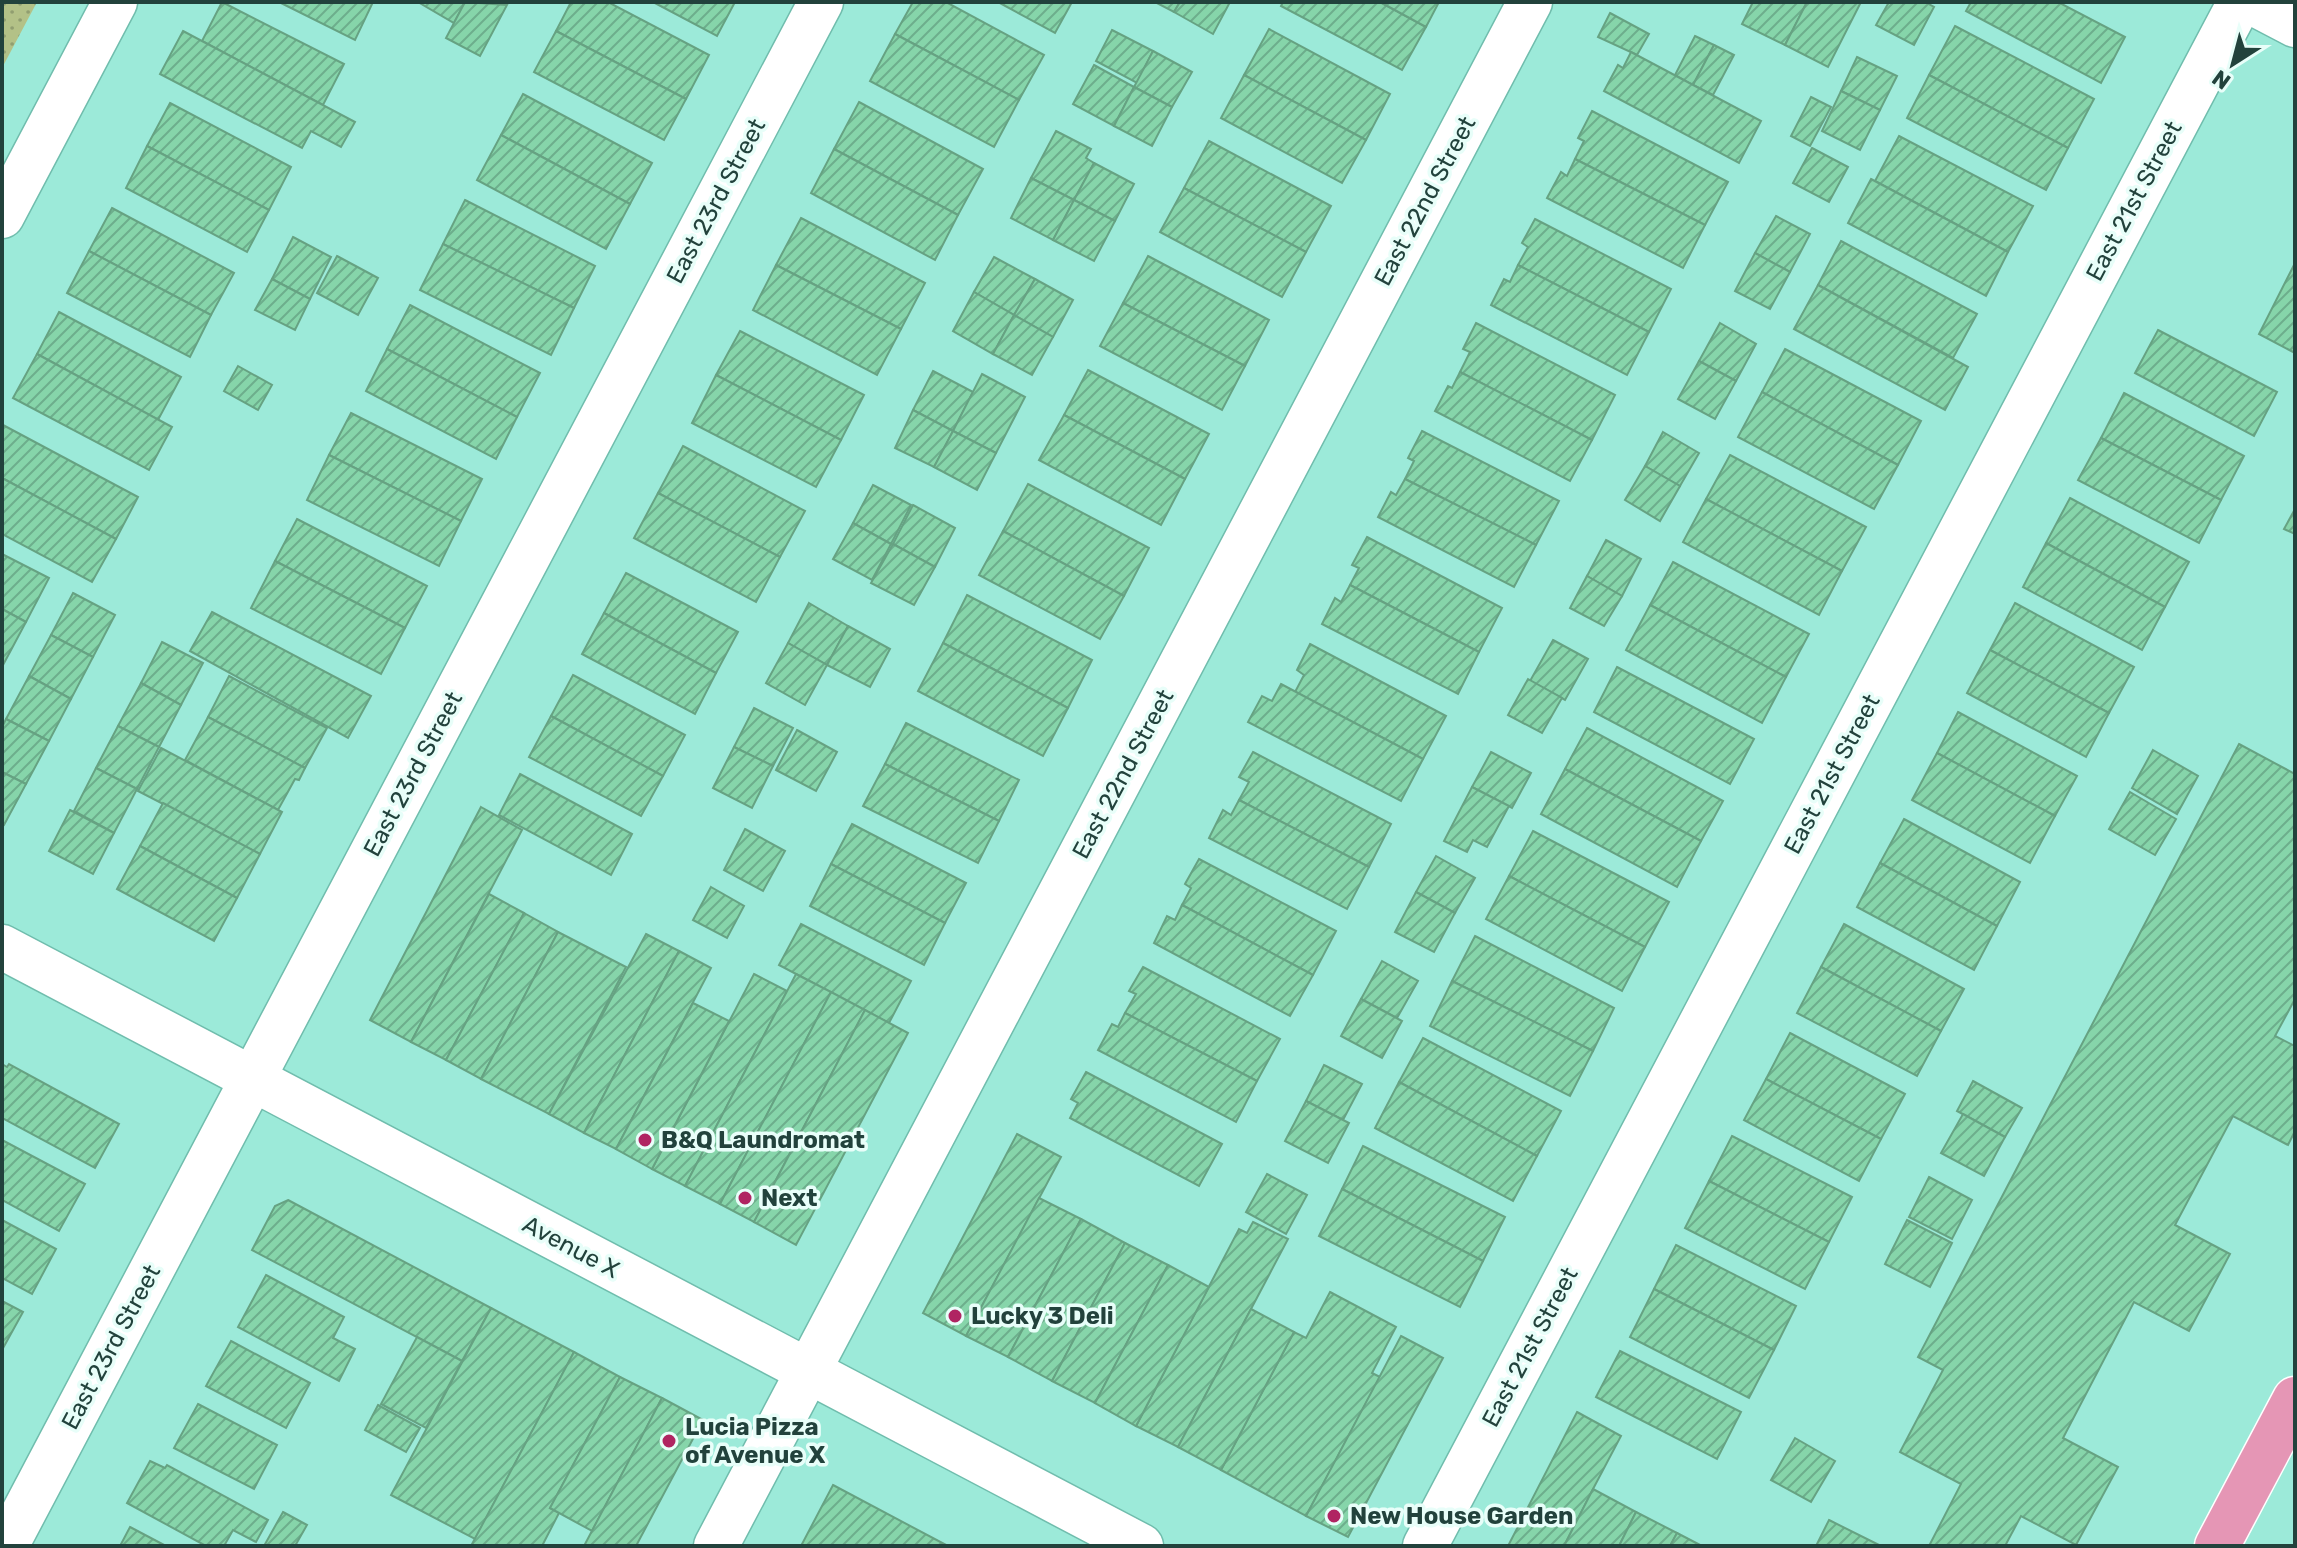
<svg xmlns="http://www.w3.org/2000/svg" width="2297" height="1548" font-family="Rubik,sans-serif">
  <defs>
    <pattern id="park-dots" width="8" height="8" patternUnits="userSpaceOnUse" patternTransform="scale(2)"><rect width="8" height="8" fill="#b3c187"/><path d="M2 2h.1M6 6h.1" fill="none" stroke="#919e70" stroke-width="1.8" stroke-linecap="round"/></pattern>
    <pattern id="building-hatch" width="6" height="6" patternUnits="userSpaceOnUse" patternTransform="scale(2)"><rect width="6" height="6" fill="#86d5aa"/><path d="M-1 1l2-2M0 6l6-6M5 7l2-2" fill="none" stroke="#6dae8c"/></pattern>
  </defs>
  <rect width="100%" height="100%" fill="#9cead9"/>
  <path fill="url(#park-dots)" d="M2,2H37L2,68Z"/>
  <g fill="url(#building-hatch)" stroke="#66a282" stroke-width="2">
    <path d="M222,2L344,64L323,105L202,41Z"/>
    <path d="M279,2H373L355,40Z"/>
    <path d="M418,2H465L454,23Z"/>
    <path d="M465,2L507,5L480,56L446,38Z"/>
    <path d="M571,2H608L709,55L686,99L556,31Z"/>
    <path d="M653,2H735L717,36Z"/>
    <path d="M913,2H946L1044,55L1019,100L895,34Z"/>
    <path d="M998,2H1072L1055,33Z"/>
    <path d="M1155,2H1180L1174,12Z"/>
    <path d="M1180,2H1230L1213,34L1174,12Z"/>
    <path d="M1283,2H1380L1426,27L1402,70L1281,6Z"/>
    <path d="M1380,2H1439L1426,27Z"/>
    <path d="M1753,2H1807L1785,45L1742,24Z"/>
    <path d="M1807,2H1861L1828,67L1785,45Z"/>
    <path d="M1889,2H1925L1934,7L1914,45L1876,25Z"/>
    <path d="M1971,2H2058L2125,37L2101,83L1966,11Z"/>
    <path d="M1610,13L1649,34L1637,55L1598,37Z"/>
    <path d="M1955,26L2094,99L2068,148L1929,75Z"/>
    <path d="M1269,29L1390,94L1366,140L1244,75Z"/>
    <path d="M1112,30L1153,51L1137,83L1096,61Z"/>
    <path d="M183,31L355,122L341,147L311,131L302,148L160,74Z"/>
    <path d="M556,31L686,99L664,140L534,72Z"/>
    <path d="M895,34L1019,100L994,147L870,81Z"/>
    <path d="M1695,36L1714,45L1693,85L1675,75Z"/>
    <path d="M1714,45L1734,55L1713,95L1693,85Z"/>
    <path d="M1153,51L1192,72L1172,107L1134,87Z"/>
    <path d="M1631,52L1761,121L1739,163L1604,91L1618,65L1623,68Z"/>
    <path d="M1857,57L1897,76L1880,110L1841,91Z"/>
    <path d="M1094,65L1134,87L1114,126L1073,104Z"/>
    <path d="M1244,75L1366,140L1342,183L1221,118Z"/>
    <path d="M1929,75L2068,148L2046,190L1907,118Z"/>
    <path d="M1134,87L1172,107L1152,146L1114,126Z"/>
    <path d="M1841,91L1880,110L1860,150L1822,131Z"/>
    <path d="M523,94L652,163L630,204L501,135Z"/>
    <path d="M1811,97L1831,107L1810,146L1791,136Z"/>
    <path d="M859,102L983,169L958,215L834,149Z"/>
    <path d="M170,103L291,167L269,210L147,146Z"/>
    <path d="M1592,111L1728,182L1705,225L1575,159L1584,141L1578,138Z"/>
    <path d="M1056,131L1091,149L1086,158L1094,163L1074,200L1031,178Z"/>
    <path d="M501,135L630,204L606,249L477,180Z"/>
    <path d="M1899,136L2033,206L2008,252L1875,181Z"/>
    <path d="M1209,141L1331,206L1306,252L1184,188Z"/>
    <path d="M147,146L269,210L247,252L126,188Z"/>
    <path d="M1812,148L1848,167L1829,202L1793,183Z"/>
    <path d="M834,149L958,215L935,260L811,193Z"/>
    <path d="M1575,159L1705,225L1683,268L1547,198L1561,172L1567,176Z"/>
    <path d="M1094,163L1134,184L1115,221L1074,200Z"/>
    <path d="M1031,178L1074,200L1053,240L1011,218Z"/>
    <path d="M1871,179L2008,252L1986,296L1848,223Z"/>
    <path d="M1184,188L1306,252L1282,297L1160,232Z"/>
    <path d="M465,200L595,266L574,308L443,244Z"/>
    <path d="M1074,200L1115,221L1094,261L1053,240Z"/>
    <path d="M112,208L234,273L211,315L89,251Z"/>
    <path d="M1776,216L1810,234L1790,272L1755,253Z"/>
    <path d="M801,218L925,283L901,329L776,265Z"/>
    <path d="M1535,219L1671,289L1649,332L1518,265L1528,247L1522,243Z"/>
    <path d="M293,237L331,257L310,299L272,279Z"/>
    <path d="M1841,241L1977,314L1953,358L1818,285Z"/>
    <path d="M443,244L574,308L551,355L420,290Z"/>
    <path d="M89,251L211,315L190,357L67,293Z"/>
    <path d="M1755,253L1790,272L1770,309L1735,291Z"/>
    <path d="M337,256L378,278L358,315L317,293Z"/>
    <path d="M1148,256L1269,320L1245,366L1123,303Z"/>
    <path d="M994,257L1035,279L1014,315L974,292Z"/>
    <path d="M2295,263V353L2259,334Z"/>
    <path d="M776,265L901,329L877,375L753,310Z"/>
    <path d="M1518,265L1649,332L1627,375L1491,305L1504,279L1510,282Z"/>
    <path d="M272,279L310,299L295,330L255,310Z"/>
    <path d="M1035,279L1073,300L1053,337L1014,315Z"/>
    <path d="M1818,285L1968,367L1945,410L1794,329Z"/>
    <path d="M974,292L1014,315L993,354L953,331Z"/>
    <path d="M1123,303L1245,366L1222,410L1100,346Z"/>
    <path d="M410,305L540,373L517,417L387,349Z"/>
    <path d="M59,312L181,377L158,420L37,354Z"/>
    <path d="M1014,315L1053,337L1032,375L993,354Z"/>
    <path d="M1476,323L1615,395L1592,440L1460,372L1470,352L1463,349Z"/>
    <path d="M1720,323L1756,344L1736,381L1699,361Z"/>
    <path d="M2158,330L2277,392L2254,436L2135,373Z"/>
    <path d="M740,331L864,395L841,440L716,375Z"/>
    <path d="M387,349L517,417L496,459L366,391Z"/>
    <path d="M1785,349L1921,421L1898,465L1762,392Z"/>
    <path d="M37,354L172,427L149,470L13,398Z"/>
    <path d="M1699,361L1736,381L1715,419L1678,399Z"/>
    <path d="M238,366L272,385L258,410L224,391Z"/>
    <path d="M1088,370L1209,434L1185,479L1064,415Z"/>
    <path d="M933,371L973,392L953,431L913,410Z"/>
    <path d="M1460,372L1592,440L1570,481L1435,411L1448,386L1452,388Z"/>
    <path d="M982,374L1025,397L996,453L953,431Z"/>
    <path d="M716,375L841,440L816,487L692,423Z"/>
    <path d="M1762,392L1898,465L1874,509L1738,437Z"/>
    <path d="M2124,393L2244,456L2221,500L2101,438Z"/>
    <path d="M913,410L953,431L934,467L895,448Z"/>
    <path d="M351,413L482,479L461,521L329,455Z"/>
    <path d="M1064,415L1185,479L1161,525L1039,460Z"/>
    <path d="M3,425L138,497L116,539L2,478Z"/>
    <path d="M953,431L996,453L977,490L934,467Z"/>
    <path d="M1422,431L1559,501L1536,545L1405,479L1414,461L1408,458Z"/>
    <path d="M1663,432L1699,453L1680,486L1645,466Z"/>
    <path d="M2101,438L2221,500L2199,543L2078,480Z"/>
    <path d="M683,446L805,511L780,557L658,493Z"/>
    <path d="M329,455L461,521L439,566L307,500Z"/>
    <path d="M1730,455L1866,527L1842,571L1706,499Z"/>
    <path d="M1645,466L1680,486L1660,521L1625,500Z"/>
    <path d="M2,478L116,539L92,582L2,534Z"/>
    <path d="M1405,479L1536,545L1514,587L1378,517L1391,492L1396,495Z"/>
    <path d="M1028,484L1149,548L1124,596L1003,531Z"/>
    <path d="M873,485L911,505L891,544L853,523Z"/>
    <path d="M658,493L780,557L756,602L634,538Z"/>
    <path d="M2070,498L2189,562L2165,607L2046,543Z"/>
    <path d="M1706,499L1842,571L1819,615L1683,542Z"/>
    <path d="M913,505L955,528L935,567L893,544Z"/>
    <path d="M2295,509V534L2284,529Z"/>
    <path d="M297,519L427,586L405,628L275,561Z"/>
    <path d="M853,523L891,544L872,580L833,559Z"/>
    <path d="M1003,531L1124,596L1100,639L979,575Z"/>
    <path d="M1367,537L1502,608L1479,652L1350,585L1359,568L1352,565Z"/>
    <path d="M1606,540L1641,559L1622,596L1587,576Z"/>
    <path d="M2046,543L2165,607L2142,650L2023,587Z"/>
    <path d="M893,544L935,567L914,605L871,583Z"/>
    <path d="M2,554L49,578L26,622L2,609Z"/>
    <path d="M275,561L405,628L381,674L251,608Z"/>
    <path d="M1673,562L1809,634L1786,677L1650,605Z"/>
    <path d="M626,573L738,632L716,673L604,613Z"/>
    <path d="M1587,576L1622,596L1604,626L1570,608Z"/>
    <path d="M1350,585L1479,652L1458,694L1322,624L1335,598L1341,602Z"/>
    <path d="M73,593L115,615L93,657L51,635Z"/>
    <path d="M967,595L1092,660L1068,708L943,643Z"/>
    <path d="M809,603L848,626L827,665L788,643Z"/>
    <path d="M2015,603L2134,667L2109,713L1990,650Z"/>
    <path d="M1650,605L1786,677L1762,723L1626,650Z"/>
    <path d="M2,609L26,622L3,665L2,664Z"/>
    <path d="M212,612L371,696L348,738L190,651Z"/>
    <path d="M604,613L716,673L695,714L582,654Z"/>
    <path d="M848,626L890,649L870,687L827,665Z"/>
    <path d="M51,635L93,657L71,699L29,676Z"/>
    <path d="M1553,640L1588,659L1565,700L1530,681Z"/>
    <path d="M162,642L203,663L181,705L141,683Z"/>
    <path d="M788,643L827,665L805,705L766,683Z"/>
    <path d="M943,643L1068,708L1043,756L918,691Z"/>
    <path d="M1310,644L1446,716L1423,759L1295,692L1304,675L1297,670Z"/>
    <path d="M1990,650L2109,713L2086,757L1967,693Z"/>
    <path d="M1617,667L1754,739L1730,784L1594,712Z"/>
    <path d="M573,675L685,735L663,776L551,716Z"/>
    <path d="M29,676L71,699L49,741L6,719Z"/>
    <path d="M229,676L327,728L305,768L208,717Z"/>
    <path d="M1528,679L1562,698L1542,733L1508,715Z"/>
    <path d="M141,683L181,705L159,747L118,726Z"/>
    <path d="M1281,684L1423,759L1401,801L1248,722L1262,696L1272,701Z"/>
    <path d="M754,708L793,728L773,766L734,747Z"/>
    <path d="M1958,712L2077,776L2055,816L1937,753Z"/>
    <path d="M551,716L663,776L641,816L529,757Z"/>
    <path d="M208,717L305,768L299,780L295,779L278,810L185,760Z"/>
    <path d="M6,719L49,741L26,784L2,772V727Z"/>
    <path d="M906,723L1019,780L999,821L885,764Z"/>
    <path d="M118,726L159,747L137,789L96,768Z"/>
    <path d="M1587,728L1723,801L1701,841L1565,769Z"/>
    <path d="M797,730L837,752L816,791L776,770Z"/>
    <path d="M2239,744L2295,774V999L2275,1036L2295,1046V1131L2288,1145L2233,1116L2175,1225L2230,1254L2189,1331L2134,1302L2063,1438L2118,1467L2076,1545L2021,1516L2005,1546H1929L1961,1484L1900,1452L1943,1370L1918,1357Z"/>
    <path d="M734,747L773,766L752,808L713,788Z"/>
    <path d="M161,748L282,812L260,854L138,791Z"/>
    <path d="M2153,750L2198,776L2177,814L2132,788Z"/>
    <path d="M1253,752L1391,824L1369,867L1239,800L1249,782L1239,777Z"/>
    <path d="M1491,752L1531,773L1512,808L1472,787Z"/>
    <path d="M1937,753L2055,816L2030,863L1912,800Z"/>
    <path d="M885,764L999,821L978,863L863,806Z"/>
    <path d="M96,768L137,789L114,833L74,811Z"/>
    <path d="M1565,769L1701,841L1677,887L1541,814Z"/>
    <path d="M2,772L26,784L4,825L2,824Z"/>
    <path d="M520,774L632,834L611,875L499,815Z"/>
    <path d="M1472,787L1509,806L1487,847L1473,840L1467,852L1444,841Z"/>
    <path d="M2130,792L2176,819L2155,855L2109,829Z"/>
    <path d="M1239,800L1369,867L1347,909L1209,838L1223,810L1231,815Z"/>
    <path d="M163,803L260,854L237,898L140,846Z"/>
    <path d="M481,807L522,830L411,1042L370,1020Z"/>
    <path d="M70,810L114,833L93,874L49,851Z"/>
    <path d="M1904,819L2020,882L1997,926L1880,863Z"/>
    <path d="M852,824L966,883L945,923L831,864Z"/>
    <path d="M745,829L785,851L763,891L724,870Z"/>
    <path d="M1533,831L1669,902L1645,947L1509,876Z"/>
    <path d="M140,846L237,898L214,941L117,889Z"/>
    <path d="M1436,856L1475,878L1455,913L1416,892Z"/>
    <path d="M1199,859L1336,931L1313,975L1182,905L1191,888L1185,884Z"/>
    <path d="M1880,863L1997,926L1974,970L1857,907Z"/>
    <path d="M831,864L945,923L924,965L810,906Z"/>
    <path d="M1509,876L1645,947L1622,991L1486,919Z"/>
    <path d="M711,887L744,906L727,938L693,920Z"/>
    <path d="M1416,892L1455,913L1434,952L1395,932Z"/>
    <path d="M489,894L524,913L446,1060L411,1042Z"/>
    <path d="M1182,905L1313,975L1290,1016L1154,943L1167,916L1175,920Z"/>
    <path d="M524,913L558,932L481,1079L446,1060Z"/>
    <path d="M801,924L911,981L889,1023L779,965Z"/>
    <path d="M1844,924L1964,989L1941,1031L1821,967Z"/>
    <path d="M558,932L626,967L549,1114L481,1079Z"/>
    <path d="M646,934L679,951L584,1133L549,1114Z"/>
    <path d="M1475,936L1614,1008L1593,1051L1452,981Z"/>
    <path d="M679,951L711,968L616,1149L584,1133Z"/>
    <path d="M1382,961L1418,981L1397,1018L1361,999Z"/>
    <path d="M1143,967L1280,1039L1257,1081L1125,1013L1136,994L1129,991Z"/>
    <path d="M1821,967L1941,1031L1917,1076L1797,1013Z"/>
    <path d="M754,974L787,991L685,1186L652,1169Z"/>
    <path d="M796,974L831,992L720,1204L685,1186Z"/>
    <path d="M1452,981L1593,1051L1570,1096L1430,1026Z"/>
    <path d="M831,992L865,1010L754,1222L720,1204Z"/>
    <path d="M1361,999L1402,1021L1382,1058L1341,1036Z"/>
    <path d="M693,1003L729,1021L652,1169L616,1149Z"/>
    <path d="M865,1010L908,1033L796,1245L754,1222Z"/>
    <path d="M1125,1013L1257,1081L1236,1122L1098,1050L1112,1024L1118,1027Z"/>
    <path d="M1790,1033L1905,1094L1881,1139L1766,1079Z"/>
    <path d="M1423,1038L1561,1111L1537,1156L1399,1082Z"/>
    <path d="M2,1064L7,1067L9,1064L119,1124L95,1168L2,1118Z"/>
    <path d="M1324,1065L1362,1084L1343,1120L1306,1101Z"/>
    <path d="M1086,1072L1222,1144L1199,1186L1070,1118L1078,1103L1071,1099Z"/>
    <path d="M1766,1079L1881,1139L1859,1181L1744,1120Z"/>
    <path d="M1973,1081L2022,1108L2005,1137L1957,1111Z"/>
    <path d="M1399,1082L1537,1156L1513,1201L1375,1128Z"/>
    <path d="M1306,1101L1349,1123L1328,1163L1285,1141Z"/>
    <path d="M1963,1114L2005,1137L1984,1176L1941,1153Z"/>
    <path d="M1017,1134L1061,1157L966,1336L923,1313Z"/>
    <path d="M1732,1136L1852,1197L1829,1242L1709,1181Z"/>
    <path d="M2,1140L85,1184L59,1231L2,1200Z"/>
    <path d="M1363,1146L1505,1217L1483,1261L1342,1189Z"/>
    <path d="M1267,1174L1307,1195L1286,1234L1246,1212Z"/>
    <path d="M1929,1177L1972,1200L1952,1239L1909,1217Z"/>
    <path d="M1709,1181L1829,1242L1805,1289L1685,1228Z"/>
    <path d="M1342,1189L1483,1261L1460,1307L1319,1236Z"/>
    <path d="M1039,1198L1081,1219L1008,1357L966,1336Z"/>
    <path d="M288,1200L491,1308L462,1361L252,1250L275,1206Z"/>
    <path d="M1081,1219L1125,1243L1052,1381L1008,1357Z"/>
    <path d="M2,1220L56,1249L32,1294L2,1278Z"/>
    <path d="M1907,1220L1952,1243L1930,1287L1885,1264Z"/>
    <path d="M1253,1222L1288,1239L1178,1447L1136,1426L1239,1229L1247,1233Z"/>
    <path d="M1125,1243L1168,1265L1095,1403L1052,1381Z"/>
    <path d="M1676,1245L1796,1306L1774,1350L1654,1289Z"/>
    <path d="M1168,1265L1209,1287L1136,1426L1095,1403Z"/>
    <path d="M266,1275L344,1317L333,1338L355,1349L339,1381L238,1327Z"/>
    <path d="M1654,1289L1774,1350L1749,1398L1630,1337Z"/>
    <path d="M1330,1292L1396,1327L1372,1373L1380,1377L1306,1516L1221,1470L1294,1332L1306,1338Z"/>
    <path d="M2,1301L23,1312L2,1350Z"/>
    <path d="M491,1308L574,1352L475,1539L391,1495Z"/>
    <path d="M1251,1309L1294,1332L1221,1470L1178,1447Z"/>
    <path d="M1401,1336L1443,1358L1348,1537L1306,1516Z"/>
    <path d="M417,1337L462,1361L426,1428L381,1404Z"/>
    <path d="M231,1341L310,1383L286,1428L206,1386Z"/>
    <path d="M1620,1351L1741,1412L1717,1459L1596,1397Z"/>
    <path d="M574,1352L620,1377L550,1508L559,1513L542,1546H471Z"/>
    <path d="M620,1377L662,1398L592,1531L550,1508Z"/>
    <path d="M662,1398L703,1420L636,1546H584Z"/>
    <path d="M198,1404L277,1445L254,1489L174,1448Z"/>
    <path d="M378,1405L420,1428L406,1452L365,1430Z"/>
    <path d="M1577,1412L1621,1436L1593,1489L1564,1546H1508Z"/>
    <path d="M1795,1438L1835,1461L1811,1502L1771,1480Z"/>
    <path d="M150,1461L165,1468L167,1465L268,1520L256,1542L233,1530L224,1546H206L127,1503Z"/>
    <path d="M833,1485L948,1546H801Z"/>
    <path d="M1593,1489L1636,1512L1619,1546H1564Z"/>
    <path d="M283,1512L307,1525L295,1546H264Z"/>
    <path d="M1636,1512L1677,1533L1670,1546H1619Z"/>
    <path d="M1829,1520L1881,1546H1816Z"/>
    <path d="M130,1527L166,1546H120Z"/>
    <path d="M1677,1533L1702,1546H1670Z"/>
  </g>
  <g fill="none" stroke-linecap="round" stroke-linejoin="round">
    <g stroke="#70bdad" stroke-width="47">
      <g id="minor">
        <path d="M2251,2L2295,25"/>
        <path d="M2,216L115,2"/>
        <path d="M2,947L1141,1546"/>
        <path d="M6,1546L821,2"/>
        <path d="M716,1546L1530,2"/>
        <path d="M1425,1546L2240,2"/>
      </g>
    </g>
    <g stroke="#fff" stroke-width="47">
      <path id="major" d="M2217,1546L2295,1399"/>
    </g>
    <use href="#minor" stroke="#fff" stroke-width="44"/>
    <use href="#major" stroke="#e596b5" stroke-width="44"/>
  </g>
  <g fill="#b02462" stroke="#e8fef9" stroke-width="3">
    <circle cx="645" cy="1140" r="8"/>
    <circle cx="745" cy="1198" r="8"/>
    <circle cx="955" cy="1316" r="8"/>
    <circle cx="669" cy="1441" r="8"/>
    <circle cx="1334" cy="1516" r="8"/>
  </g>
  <g text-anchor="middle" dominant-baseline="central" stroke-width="7" stroke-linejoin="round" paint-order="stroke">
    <g font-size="24" fill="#22423c" stroke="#e8fef9">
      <text transform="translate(716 201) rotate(-62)">East 23rd Street</text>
      <text transform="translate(1425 201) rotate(-62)">East 22nd Street</text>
      <text transform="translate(2134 201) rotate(-62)">East 21st Street</text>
      <text transform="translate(413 774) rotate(-62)">East 23rd Street</text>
      <text transform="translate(1123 774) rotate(-62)">East 22nd Street</text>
      <text transform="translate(1832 774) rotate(-62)">East 21st Street</text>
      <text transform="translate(571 1247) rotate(28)">Avenue X</text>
      <text transform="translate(111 1347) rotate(-62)">East 23rd Street</text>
      <text transform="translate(1530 1347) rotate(-62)">East 21st Street</text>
    </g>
    <g font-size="24" font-weight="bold" fill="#22423c" stroke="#e8fef9" text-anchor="start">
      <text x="661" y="1140">B&amp;Q Laundromat</text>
      <text x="761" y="1198">Next</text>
      <text x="971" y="1316">Lucky 3 Deli</text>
      <text x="685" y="1427">Lucia Pizza<tspan x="685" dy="28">of Avenue X</tspan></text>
      <text x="1350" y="1516">New House Garden</text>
    </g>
  </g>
  <rect width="2297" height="1548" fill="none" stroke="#22423c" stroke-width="8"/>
  <g transform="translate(2233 64) rotate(216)" stroke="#e8fef9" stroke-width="6" paint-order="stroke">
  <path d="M0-6L14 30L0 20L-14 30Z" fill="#22423c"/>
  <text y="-12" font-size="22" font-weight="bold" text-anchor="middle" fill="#22423c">N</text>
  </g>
</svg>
